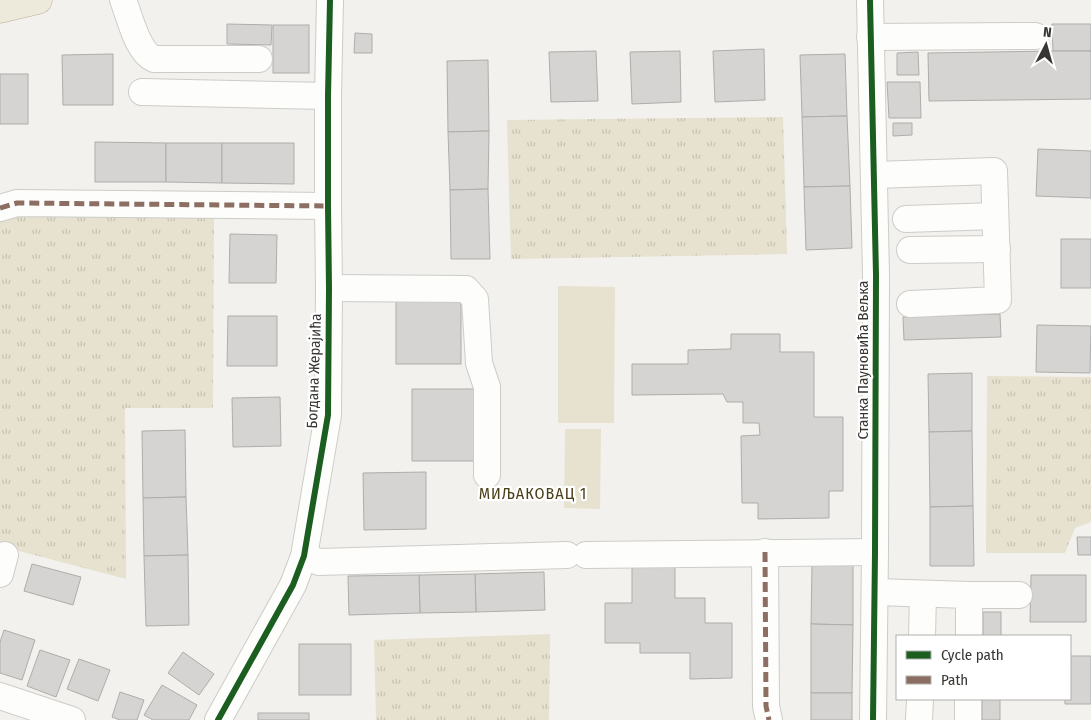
<svg xmlns="http://www.w3.org/2000/svg" width="1091" height="720" font-family="'Fira Sans Condensed',sans-serif">
  <defs>
    <pattern id="park-tufts" width="24" height="20" patternUnits="userSpaceOnUse" patternTransform="scale(1.25)"><rect width="24" height="20" fill="#e7e1cf"/><path d="M3 7l-1-3M5 7V3M7 7l1-3M15 17l-1-3M17 17v-4M19 17l1-3" fill="none" stroke="#c7c2b2"/></pattern>
  </defs>
  <rect width="100%" height="100%" fill="#f3f1ed"/>
  <g fill="#e7e1cf">
    <path d="M558,286L615,287L614,423H558Z"/>
    <path d="M565,429H601L600,509L564,508Z"/>
  </g>
  <g fill="url(#park-tufts)">
    <path d="M783,117L787,254L511,259L507,120Z"/>
    <path d="M5,214L214,215L213,408H125L126,579L0,546V217Z"/>
    <path d="M987,376L1091,377V522L1075,528L1065,553H986Z"/>
    <path d="M550,634L549,720H376L374,640Z"/>
  </g>
  <g fill="#d6d4d2" stroke="#aeadaa">
    <path d="M227,24L272,25L271,45L227,44Z"/>
    <path d="M1052,24H1091V51H1053Z"/>
    <rect x="273" y="25" width="36" height="48"/>
    <path d="M355,33L372,34V53H354Z"/>
    <path d="M764,49L765,100L715,102L713,51Z"/>
    <path d="M596,51L598,101L551,102L549,52Z"/>
    <path d="M680,51L681,102L632,104L630,52Z"/>
    <path d="M1053,51H1091V99L929,101L928,53Z"/>
    <path d="M918,52L919,75H897V53Z"/>
    <path d="M113,54V105H63L62,55Z"/>
    <path d="M845,54L847,116L802,117L800,55Z"/>
    <path d="M488,60L489,131L448,132L447,61Z"/>
    <rect x="0" y="74" width="28" height="50"/>
    <path d="M887,82H920L921,118H889Z"/>
    <path d="M847,116L850,186L804,187L802,117Z"/>
    <path d="M893,123H912V135L893,136Z"/>
    <path d="M489,131L488,189L450,190L448,132Z"/>
    <path d="M95,142L166,143V182H95Z"/>
    <path d="M166,143H222V183L166,182Z"/>
    <path d="M222,143H294V184L222,183Z"/>
    <path d="M1038,149L1091,151V198L1036,196Z"/>
    <path d="M850,186L852,248L806,250L804,187Z"/>
    <path d="M488,189L490,259H451L450,190Z"/>
    <path d="M230,234L277,235L276,283H229Z"/>
    <rect x="1061" y="239" width="30" height="49"/>
    <rect x="396" y="297" width="65" height="67"/>
    <path d="M1000,314L1001,337L904,340L903,317Z"/>
    <path d="M228,316H277V366H227Z"/>
    <path d="M1037,325L1091,326L1090,373L1036,372Z"/>
    <path d="M731,334H780V352H814V417H843V491H829V518L758,519V503H742L741,436L760,435L759,423H743V402H727L723,394L632,395V364H688V350L731,349Z"/>
    <path d="M972,373V431L929,432L928,374Z"/>
    <path d="M412,389H477L476,461H412Z"/>
    <path d="M280,397L281,446L233,447L232,398Z"/>
    <path d="M185,430L186,497L143,498L142,431Z"/>
    <path d="M972,431L973,506L930,507L929,432Z"/>
    <path d="M426,472V529L364,530L363,473Z"/>
    <path d="M186,497L188,555L144,556L143,498Z"/>
    <path d="M973,506L974,566H930V507Z"/>
    <path d="M1077,537H1091V555H1078Z"/>
    <path d="M188,555L189,625L146,626L144,556Z"/>
    <path d="M32,564L81,577L73,605L24,591Z"/>
    <path d="M812,565H853V625L811,624Z"/>
    <path d="M632,567H675V598H705V623H732V678L690,679V653H640V643H605V603H632Z"/>
    <path d="M544,572L545,610L476,612L475,574Z"/>
    <path d="M475,574L476,612L420,613L419,575Z"/>
    <path d="M419,575L420,613L349,615L348,576Z"/>
    <path d="M1031,575H1086V622H1030Z"/>
    <rect x="983" y="612" width="18" height="24"/>
    <path d="M811,624L853,625L852,693H811Z"/>
    <path d="M4,630L35,640L22,680L0,673V642Z"/>
    <rect x="299" y="644" width="52" height="51"/>
    <path d="M40,650L70,660L56,697L27,686Z"/>
    <path d="M183,652L214,674L199,695L168,673Z"/>
    <path d="M1070,656H1091V704H1065V699H1070Z"/>
    <path d="M79,659L110,670L98,701L67,689Z"/>
    <path d="M162,685L197,705L189,720H153L144,715Z"/>
    <path d="M120,692L144,700L137,720H120L112,717Z"/>
    <rect x="811" y="693" width="41" height="27"/>
    <rect x="982" y="699" width="18" height="21"/>
    <rect x="258" y="713" width="51" height="7"/>
  </g>
  <g fill="none" stroke-linecap="round" stroke-linejoin="round">
    <g stroke="#cdccc8" stroke-width="28">
      <g id="minor">
        <path d="M123,0C130,17 137,52 154,59H259"/>
        <path d="M870,0L876,275L875,552L873,720"/>
        <path d="M870,37L1035,36"/>
        <path d="M142,92L328,96"/>
        <path d="M874,175L994,171L998,300L910,304"/>
        <path d="M0,208L17,203L328,206"/>
        <path d="M906,219L995,216"/>
        <path d="M910,250L997,249"/>
        <path d="M329,288L466,289L475,299L479,363L487,387V475"/>
        <path d="M765,552L766,706L769,720"/>
        <path d="M586,555L875,552"/>
        <path d="M304,556L319,562L567,555"/>
        <path d="M0,574L5,555"/>
        <path d="M875,592L969,595V636"/>
        <path d="M969,595H1019"/>
        <path d="M922,636L923,594"/>
        <path d="M0,696L72,720"/>
        <path d="M218,720L293,585L304,556L328,415L329,288L328,206V96L330,0"/>
        <path d="M919,720L920,699"/>
        <path d="M968,720V699"/>
      </g>
    </g>
    <g stroke="#b7b197" stroke-width="29">
      <path id="major" d="M0,9L38,0"/>
    </g>
    <use href="#minor" stroke="#fdfdfc" stroke-width="26"/>
    <use href="#major" stroke="#edeadc" stroke-width="28"/>
    <g stroke="#8d6e63" stroke-width="5" stroke-dasharray="10 5" stroke-linecap="butt">
      <path d="M0,208L17,203L328,206"/>
      <path d="M765,552L766,706L769,720"/>
    </g>
    <g stroke="#fff" stroke-width="9">
      <g id="cycleway">
        <path d="M870,0L876,275L875,552L873,720"/>
        <path d="M218,720L293,585L304,556L328,415L329,288L328,206V96L330,0"/>
      </g>
    </g>
    <use href="#cycleway" stroke="#1b5e20" stroke-width="6"/>
  </g>
  <g text-anchor="middle" dominant-baseline="central" stroke-width="4.5" stroke-linejoin="round" paint-order="stroke">
    <g font-size="15" fill="#373633" stroke="#fff">
      <text transform="translate(863 360) rotate(-90)">Станка Пауновића Вељка</text>
      <text transform="translate(314 371) rotate(-88)">Богдана Жерајића</text>
    </g>
    <g font-size="16" letter-spacing="1" fill="#4a3f16" stroke="#fff">
      <text x="533" y="493">МИЉАКОВАЦ 1</text>
    </g>
  </g>
  <rect x="896" y="635" width="175" height="65" fill="#ffffff" stroke="#afafad"/>
  <rect x="906" y="651" width="25" height="8" fill="#1b5e20" stroke="#afafad"/>
  <text x="941" y="660" font-size="15" fill="#373633">Cycle path</text>
  <rect x="906" y="676" width="25" height="8" fill="#8d6e63" stroke="#afafad"/>
  <text x="941" y="685" font-size="15" fill="#373633">Path</text>
  <g transform="translate(1046 45) rotate(6)" stroke="#ffffff" stroke-width="4" paint-order="stroke">
  <path d="M0-4L9 19L0 12L-9 19Z" fill="#373633"/>
  <text y="-8" font-size="14" font-weight="bold" text-anchor="middle" fill="#373633">N</text>
  </g>
</svg>
